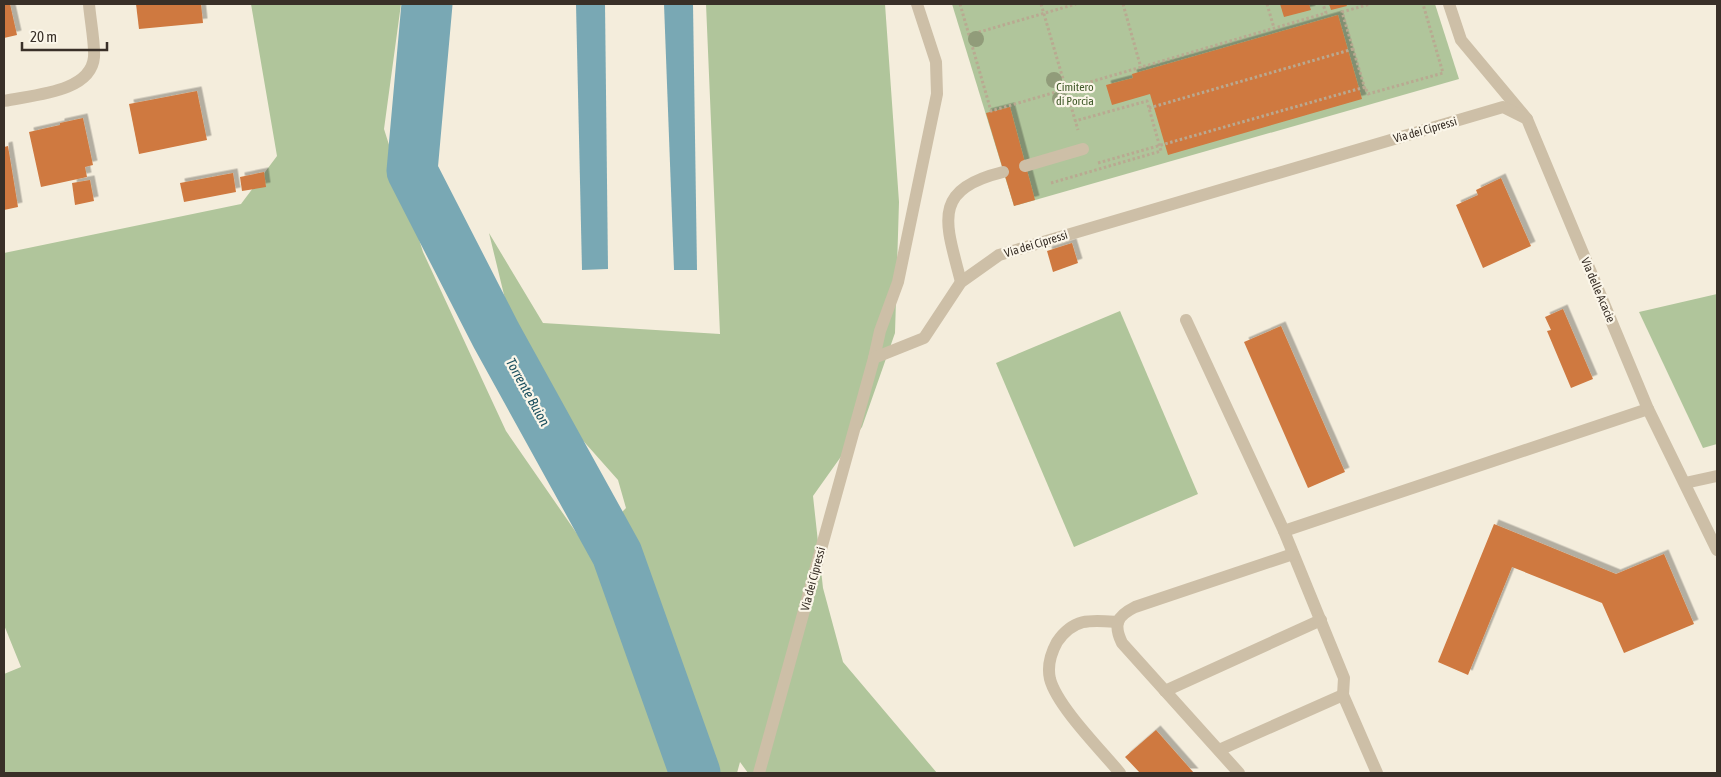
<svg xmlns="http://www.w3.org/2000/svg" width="1721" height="777" font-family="'Asap Condensed',sans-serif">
  <defs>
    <filter id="shadow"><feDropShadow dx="4.5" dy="-4.5" stdDeviation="0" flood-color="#0004"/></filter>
  </defs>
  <rect width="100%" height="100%" fill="#f4eddc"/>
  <g fill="#b0c59b">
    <path d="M251,4H401L384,129L423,252L506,431L620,596L667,640L641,602L620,558L611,523L626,508L618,480L523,373L489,233L543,323L720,334L706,4H885L899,202L895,333L862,427L813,496L823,588L843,662L937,773H748L740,762L737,773H4V674L21,667L4,625V253L241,204L277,156Z"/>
    <path d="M952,4H1435L1459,79L1014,206Z"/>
    <path d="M1717,294V444L1703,448L1639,312Z"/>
    <path d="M1120,311L1198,494L1074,547L996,363Z"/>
  </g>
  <g fill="#79a8b4">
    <path d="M576,4H605L608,269L582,270Z"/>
    <path d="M664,4H693L697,270H674Z"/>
  </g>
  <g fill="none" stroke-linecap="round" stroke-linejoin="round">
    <path stroke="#79a8b4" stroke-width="51" d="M427,4L412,171L496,335L617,554L695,773"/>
  </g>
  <g fill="#cf793f" filter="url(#shadow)">
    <path d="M4,4H6L7,5L10,4L17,35L4,38Z"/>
    <path d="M136,4H201L203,23L139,29Z"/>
    <path d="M1280,4H1309L1311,10L1284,17Z"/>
    <path d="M1329,4H1346L1347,6L1331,10Z"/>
    <path d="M1338,15L1362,99L1168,155L1150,94L1112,105L1106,85L1133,78L1132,74Z"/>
    <path d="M197,91L207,140L139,154L129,104Z"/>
    <path d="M1010,107L1035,200L1014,206L986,113Z"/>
    <path d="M83,118L93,165L85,167L87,177L41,187L29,132L60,125V123Z"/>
    <path d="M8,146L18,207L4,210V147Z"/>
    <path d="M264,172L266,187L242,191L240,177Z"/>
    <path d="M233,173L236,192L184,202L180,183Z"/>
    <path d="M1501,178L1531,246L1483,268L1456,205L1478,195L1476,190Z"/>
    <path d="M90,180L94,201L75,205L72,183Z"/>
    <path d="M1072,243L1078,263L1053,272L1047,251Z"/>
    <path d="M1563,309L1593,379L1571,388L1547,331L1551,330L1545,317Z"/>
    <path d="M1281,326L1345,472L1308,488L1244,342Z"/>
    <path d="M1494,524L1616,574L1664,554L1694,624L1624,653L1602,603L1512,567L1468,675L1438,662Z"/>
    <path d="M1156,730L1194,773H1140L1125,757Z"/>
  </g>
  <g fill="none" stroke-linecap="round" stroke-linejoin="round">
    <g stroke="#b9a991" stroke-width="3" stroke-dasharray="2.5 2.5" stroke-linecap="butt">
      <path d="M960,4L991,111L1326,13L1323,4"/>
      <path d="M1041,4L1078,130"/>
      <path d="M1123,4L1141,68"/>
      <path d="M1267,4L1274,28"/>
      <path d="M969,35L1076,4"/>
      <path d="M1365,89L1342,12L1370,4"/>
      <path d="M1149,108L1353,49"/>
      <path d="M1098,163L1365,87L1368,94L1443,73L1423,4"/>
      <path d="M1051,183L1161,151L1147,101L1075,121"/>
    </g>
    <g stroke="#cdbfa7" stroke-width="12">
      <path d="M1449,4L1461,40L1527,119"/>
      <path d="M1025,166L1083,149"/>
      <path d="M961,282C946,223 930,190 1003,172"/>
      <path d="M1186,320L1284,531L1648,409"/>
      <path d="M874,358L880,331L898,282L937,94L936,62L917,4"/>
      <path d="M1284,531L1344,678L1343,695L1377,773"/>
      <path d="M1118,622C1092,620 1074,617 1057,642C1051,653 1047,666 1050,679C1057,706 1101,750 1120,773"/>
      <path d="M1165,691L1321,620"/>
      <path d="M1219,750L1343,695"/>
      <path d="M1239,773L1122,643C1113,624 1117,616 1135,607L1293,554"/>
    </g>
    <g stroke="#cdbfa7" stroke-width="12">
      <path d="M4,101C31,95 91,93 94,57C95,44 90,18 89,4"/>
      <path d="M1685,483L1717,476"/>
      <path d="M759,773L874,358L924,338L961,282L999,255L1503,107L1527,119L1648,409L1717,550"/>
    </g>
  </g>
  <g fill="#919c7a">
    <circle cx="976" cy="39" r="8"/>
    <circle cx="1054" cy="80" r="8"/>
    <circle cx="1060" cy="99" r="8"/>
  </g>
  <g text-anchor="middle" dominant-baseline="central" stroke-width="4.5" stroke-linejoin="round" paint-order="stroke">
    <g font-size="12" fill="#405a2a" stroke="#fbf6e9">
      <text x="1075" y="87">Cimitero<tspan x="1075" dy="14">di Porcia</tspan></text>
    </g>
    <g font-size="12" fill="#393028" stroke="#fbf6e9">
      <text transform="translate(1425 130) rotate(-16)">Via dei Cipressi</text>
      <text transform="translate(1036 244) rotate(-17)">Via dei Cipressi</text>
      <text transform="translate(1598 290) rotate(67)">Via delle Acacie</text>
      <text transform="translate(813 579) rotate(-75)">Via dei Cipressi</text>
    </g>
    <g font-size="14" font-style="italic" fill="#1a4f5e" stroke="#fbf6e9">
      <text transform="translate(528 392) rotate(61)">Torrente Buion</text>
    </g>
  </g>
  <rect width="1721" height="777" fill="none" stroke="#393028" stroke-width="10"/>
  <path d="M22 42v8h85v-8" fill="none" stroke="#393028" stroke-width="2.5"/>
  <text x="30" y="42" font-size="15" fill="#393028" stroke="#fbf6e9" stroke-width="4" paint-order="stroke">20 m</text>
</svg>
